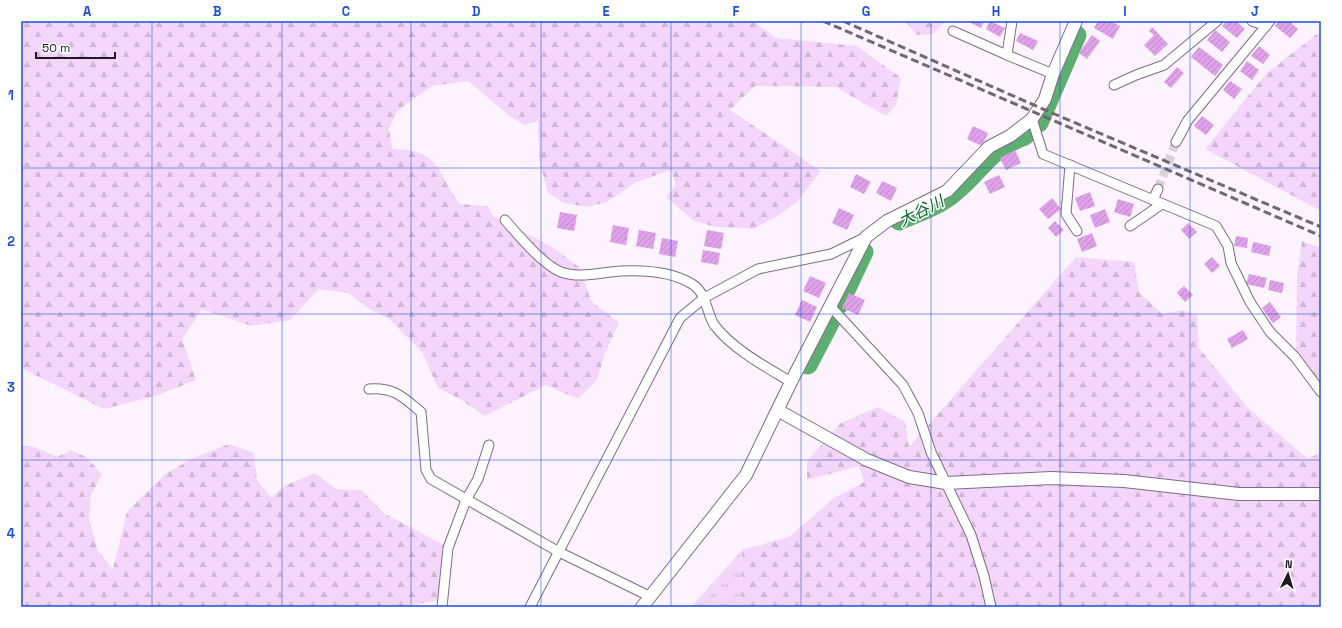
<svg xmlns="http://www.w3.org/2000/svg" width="1342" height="628" font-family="'Space Grotesk','Noto Sans JP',sans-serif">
  <defs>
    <pattern id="grass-tufts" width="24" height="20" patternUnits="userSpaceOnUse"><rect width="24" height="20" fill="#f3d6f9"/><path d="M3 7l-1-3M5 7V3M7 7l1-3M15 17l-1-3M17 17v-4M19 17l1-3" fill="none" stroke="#d0b7d5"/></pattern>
    <pattern id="forest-firs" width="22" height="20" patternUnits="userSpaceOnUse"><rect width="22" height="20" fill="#f3d6f9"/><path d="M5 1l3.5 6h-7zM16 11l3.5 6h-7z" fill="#d0b7d5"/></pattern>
    <pattern id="building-hatch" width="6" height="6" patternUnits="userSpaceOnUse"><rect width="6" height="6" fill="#dea1ea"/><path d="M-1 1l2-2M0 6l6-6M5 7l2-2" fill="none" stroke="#be8ac8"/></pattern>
  </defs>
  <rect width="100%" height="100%" fill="#fdf3ff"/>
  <path fill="url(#grass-tufts)" d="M742,550L741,607H691Z"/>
  <g fill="url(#forest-firs)">
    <path d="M21,21H753L776,38L857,46L901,78L896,105L886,116L836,87L755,86L730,110L821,171L796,203L774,218L753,229L716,227L694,221L666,197L676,185L671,170L636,182L607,202L587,207L564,203L548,193L539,159L538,121L524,125L511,117L468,81L432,86L397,111L389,129L392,149C443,150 435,172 460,204L487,206L493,216L554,248L580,268L591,301L619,323L605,353L597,380L578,399L546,385L485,416L460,399L438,388L422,352L390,320L368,308L348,293L319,289L290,320L251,326L202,309L182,339L196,380L155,396L104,409L21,368Z"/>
    <path d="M905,21H946L933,34L917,35Z"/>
    <path d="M1317,34H1321V211L1205,149L1266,74Z"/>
    <path d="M1302,241L1321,248V386L1296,353L1297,276Z"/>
    <path d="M1076,257L1134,262L1139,292L1162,314L1183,310L1197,315L1199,348L1248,408L1308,459L1321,452V607H741L742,550L789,537L834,498L864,482L859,466L807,480V461L841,423L878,407L905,422L909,447Z"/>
    <path d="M229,444L254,453L257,480L271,497L286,485L315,473L336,489L361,490L385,514L446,546L439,600L403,607H21V446L35,447L57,457L71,450L86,457L102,474L91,495L89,519L98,551L113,569L127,512L165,474L191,459Z"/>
  </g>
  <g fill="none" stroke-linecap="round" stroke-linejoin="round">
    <g stroke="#5daf71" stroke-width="19">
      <path d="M1039,123L1077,35"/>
      <path d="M899,221C917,213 939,206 954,193C982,171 988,149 1025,136"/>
      <path d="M839,305L864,252"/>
      <path d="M808,365L832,319"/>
    </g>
  </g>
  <g fill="url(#building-hatch)">
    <path d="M967,21H984L981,28Z"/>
    <path d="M990,21L1005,28L1000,37L986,29Z"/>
    <path d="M1098,21H1111L1120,26L1113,39L1094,28Z"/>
    <path d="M1227,21H1236L1245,29L1237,38L1222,26Z"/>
    <path d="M1279,21H1289L1298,29L1290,38L1275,26Z"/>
    <path d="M1152,27L1168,44L1155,56L1144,45L1154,35L1149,31Z"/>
    <path d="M1215,30L1230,42L1222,52L1207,40Z"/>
    <path d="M1020,33L1038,41L1033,50L1016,41Z"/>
    <path d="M1092,35L1100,41L1087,59L1079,53Z"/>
    <path d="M1259,46L1270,55L1263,64L1251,56Z"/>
    <path d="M1199,47L1223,65L1215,76L1191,57Z"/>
    <path d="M1247,61L1259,70L1252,80L1240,71Z"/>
    <path d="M1177,67L1184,73L1171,88L1164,82Z"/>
    <path d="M1230,81L1242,89L1234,99L1223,90Z"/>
    <path d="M1202,116L1214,125L1206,135L1194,126Z"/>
    <path d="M973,126L988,133L982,146L967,139Z"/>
    <path d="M1015,150L1021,163L1006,170L1000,158Z"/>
    <path d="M856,174L871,182L864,194L850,187Z"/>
    <path d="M999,175L1005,187L990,194L984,182Z"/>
    <path d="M882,181L897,188L891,201L876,193Z"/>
    <path d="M1090,192L1095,206L1080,211L1075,198Z"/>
    <path d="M1052,198L1061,209L1048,219L1039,209Z"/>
    <path d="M1118,199L1134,204L1130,217L1114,212Z"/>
    <path d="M839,208L854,215L847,230L832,223Z"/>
    <path d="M1105,209L1110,222L1095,228L1090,215Z"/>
    <path d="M560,212L577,215L574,231L557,228Z"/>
    <path d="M1055,221L1064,230L1056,237L1048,228Z"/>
    <path d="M1188,223L1197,232L1189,239L1181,230Z"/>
    <path d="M613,225L629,228L626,245L610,242Z"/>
    <path d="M639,230L656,233L653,249L636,246Z"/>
    <path d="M707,230L724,233L721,249L704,246Z"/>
    <path d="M1092,233L1097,246L1082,252L1077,239Z"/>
    <path d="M1236,236L1248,238L1247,248L1234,246Z"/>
    <path d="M662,238L678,241L675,257L659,254Z"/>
    <path d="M1253,242L1271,246L1269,256L1251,252Z"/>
    <path d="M703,250L720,253L718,265L701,262Z"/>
    <path d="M1212,257L1220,266L1212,273L1204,264Z"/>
    <path d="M1249,274L1267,278L1264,288L1246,284Z"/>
    <path d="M810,276L826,283L819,298L803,291Z"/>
    <path d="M1270,280L1284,283L1282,293L1268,290Z"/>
    <path d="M1184,286L1193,295L1185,302L1177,293Z"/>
    <path d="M849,293L865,300L858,315L842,308Z"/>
    <path d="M802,300L817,307L810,322L795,315Z"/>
    <path d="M1270,302L1281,317L1273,323L1262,308Z"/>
    <path d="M1243,330L1248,339L1232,348L1227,339Z"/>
  </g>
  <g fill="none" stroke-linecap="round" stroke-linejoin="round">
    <path stroke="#dcd2de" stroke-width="9" stroke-dasharray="9 4.5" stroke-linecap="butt" d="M1158,189L1176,142"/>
    <g stroke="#806a85" stroke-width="11">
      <g id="minor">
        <path d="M1012,21L1007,55L1053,74"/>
        <path d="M1252,21L1266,26"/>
        <path d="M953,31L1007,55"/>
        <path d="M1114,85L1136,75L1164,65L1217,21"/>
        <path d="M1032,119L1043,154L1216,226L1228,246L1231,263L1250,302L1270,332L1295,357L1321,392"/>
        <path d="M1176,142L1188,120L1270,21"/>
        <path d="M1070,165L1066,214L1077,231"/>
        <path d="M1153,200L1158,189"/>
        <path d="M505,220C518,235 543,265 561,272C580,279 601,272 621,271C643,270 673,272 692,284C708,294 706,314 715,326C734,350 766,367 791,382"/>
        <path d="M1130,226L1162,204"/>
        <path d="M831,307L903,385L918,413L931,452L971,535L984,576L991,607"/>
        <path d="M369,389C394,387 403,397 421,412L426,470L431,479L559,552L649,596"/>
        <path d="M442,607L448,548L466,500L478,479L489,445"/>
        <path d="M530,607L680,318L704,298L758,269L831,254L866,237"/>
      </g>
    </g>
    <g stroke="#806a85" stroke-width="14">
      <g id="tertiary">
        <path d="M779,411L867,460L909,477L946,483L1051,478L1124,481L1239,494H1321"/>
        <path d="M642,607L746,475L791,382L866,237L887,221L947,191L989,147L1010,136L1032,119L1045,99L1053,74L1076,21"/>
      </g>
    </g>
    <use href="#minor" stroke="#fff" stroke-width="9"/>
    <use href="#tertiary" stroke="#fff" stroke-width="12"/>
    <g stroke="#6f6771" stroke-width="3" stroke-dasharray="8 4" stroke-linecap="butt">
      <path d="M823,21L1321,236"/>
      <path d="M843,21L1052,113L1321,227"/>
    </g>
  </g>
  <path fill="none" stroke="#1d4ed8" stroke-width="1" stroke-opacity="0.55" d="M152,21V607M282,21V607M411,21V607M541,21V607M671,21V607M801,21V607M931,21V607M1060,21V607M1190,21V607M21,168H1321M21,314H1321M21,460H1321"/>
  <g text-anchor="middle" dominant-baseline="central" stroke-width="3" stroke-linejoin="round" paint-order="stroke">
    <g font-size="16" font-style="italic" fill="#04662d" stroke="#fff">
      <text transform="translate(921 211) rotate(-27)">大谷川</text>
    </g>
  </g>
  <rect width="1342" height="628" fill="none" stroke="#ffffff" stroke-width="44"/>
  <g transform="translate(1288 574) rotate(5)" stroke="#ffffff" stroke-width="3" paint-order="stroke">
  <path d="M0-3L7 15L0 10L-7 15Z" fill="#201822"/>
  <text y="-6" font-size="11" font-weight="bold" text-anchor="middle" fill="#201822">N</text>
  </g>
  <path d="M36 52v6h79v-6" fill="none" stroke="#201822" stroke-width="2"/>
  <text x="42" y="52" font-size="12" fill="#201822" stroke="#ffffff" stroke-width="3" paint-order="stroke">50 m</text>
  <rect x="22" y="22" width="1298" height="584" fill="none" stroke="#1d4ed8" stroke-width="1.5"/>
  <g font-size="13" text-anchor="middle" font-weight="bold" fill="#1d4ed8">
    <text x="87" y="16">A</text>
    <text x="217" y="16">B</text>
    <text x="346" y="16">C</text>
    <text x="476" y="16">D</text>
    <text x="606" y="16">E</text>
    <text x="736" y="16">F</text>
    <text x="866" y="16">G</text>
    <text x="996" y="16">H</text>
    <text x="1125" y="16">I</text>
    <text x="1255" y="16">J</text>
    <text x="11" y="100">1</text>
    <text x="11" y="246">2</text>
    <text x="11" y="392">3</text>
    <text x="11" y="538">4</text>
  </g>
</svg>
